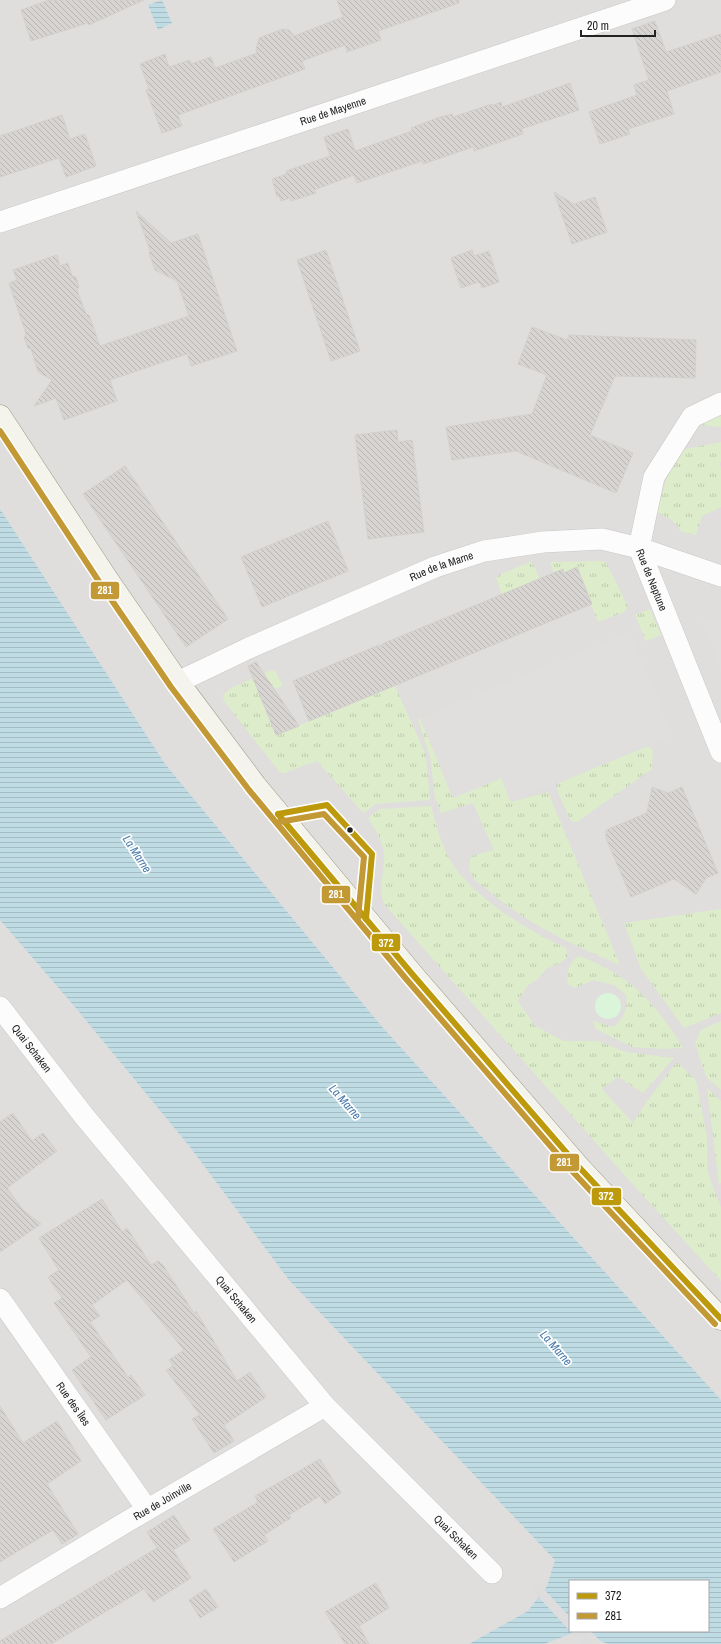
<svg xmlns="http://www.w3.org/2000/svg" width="721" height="1644" font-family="'Archivo Narrow',sans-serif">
  <defs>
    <pattern id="grass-tufts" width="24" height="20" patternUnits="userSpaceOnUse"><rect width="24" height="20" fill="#ddeccb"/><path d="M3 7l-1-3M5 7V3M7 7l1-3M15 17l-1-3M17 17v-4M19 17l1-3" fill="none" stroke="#bdcaae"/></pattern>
    <pattern id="water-rules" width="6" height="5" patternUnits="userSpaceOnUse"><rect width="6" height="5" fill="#bfdbe3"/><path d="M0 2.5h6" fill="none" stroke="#a4bcc2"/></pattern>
    <pattern id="building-back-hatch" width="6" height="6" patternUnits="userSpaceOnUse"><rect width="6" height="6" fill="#d7d4d2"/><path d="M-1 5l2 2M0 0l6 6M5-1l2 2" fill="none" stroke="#b8b6b4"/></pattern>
  </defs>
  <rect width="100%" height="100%" fill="#f0eeeb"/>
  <path fill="#dfdedc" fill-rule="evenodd" d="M0,0H721V1644H0ZM570,1581H708V1631H570Z"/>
  <g fill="url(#grass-tufts)">
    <path d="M721,412V427L700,425L707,419Z"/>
    <path d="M721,442V462L719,463L721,467V507L702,516L696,535L682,532L672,520L657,512L668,473L681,450Z"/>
    <path d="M603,561L607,564L627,605V609L624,612L598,622L577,569L564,573L563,570L554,573L550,562Z"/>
    <path d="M530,562L533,564L540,579L502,595L496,578L499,575Z"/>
    <path d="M650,609L661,635L646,641L635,615Z"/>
    <path d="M272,670L275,671L283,686L271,690L273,694L261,699L276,735L395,686L426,755L430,800L376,804L363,813L317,761L281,774L224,701L223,695L231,688Z"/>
    <path d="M420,718L453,798L501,778L511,802L548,792L620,965C574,946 527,924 489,891C484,887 476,882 473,877C468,869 469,864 471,856L494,850L473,803L441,813L435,797L430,757L418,719Z"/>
    <path d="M647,746L653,750L652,769L577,822L571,821L559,795L556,784Z"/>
    <path d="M431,806C436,823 440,842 449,858C468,894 529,932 566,948L568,957L562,962L546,969L537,980L528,985L518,1001L535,1026L564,1041H598L626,1052L674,1058L643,1093L618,1077L602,1089L633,1123L647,1101L677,1062L696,1080L707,1137V1169L712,1185L721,1207V1281L627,1178L385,905C376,886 385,876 384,858C384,842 376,830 368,818L380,809Z"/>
    <path d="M721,909V1013L684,1028L641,969L624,923Z"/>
    <path d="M579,956C630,975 655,1002 683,1048L664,1049L632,1047L596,1029L592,1021L614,1027C624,1017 628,1010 626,995L614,985L594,980L575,988L568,984C566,974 569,961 579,956Z"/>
    <path d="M721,1021V1090L706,1077L695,1043L701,1030Z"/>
    <path d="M707,1088L721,1101V1183L719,1185Z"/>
  </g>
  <circle fill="#daf5da" cx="608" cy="1006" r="13"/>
  <g fill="#e0dfde">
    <path d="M700,619L721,620V668L712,646Z"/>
    <path d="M630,632L673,736L511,802L501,778L453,798L420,718Z"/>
  </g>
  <g fill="url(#water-rules)">
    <path d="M162,0L172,23L158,30L148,5Z"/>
    <path d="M0,509L165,764L383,1028L721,1400V1644H609L600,1641L591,1631H708V1581H570V1631H578L544,1644H469L528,1611L547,1586L555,1560L289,1280L190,1147L75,1007L0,920Z"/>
  </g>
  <path fill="#dedddd" d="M539,1584L570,1617V1631H582L594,1644H582L532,1590Z"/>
  <g fill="url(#building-back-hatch)" stroke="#d3d0cc">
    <path d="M49,0H144L89,25L88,23L31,41L21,10Z"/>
    <path d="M337,0H459V3L378,31L381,40L347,52L345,45L302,61L305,69L178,115L182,126L162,133L146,90L149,89L140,64L165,54L169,67L190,60L191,64L211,57L215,68L257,53L256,50L259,38L283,29L289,30L294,36L343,17Z"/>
    <path d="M655,21L666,52L721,34V72L667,91L674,114L628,129L630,134L600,144L589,112L637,95L634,85L649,80L632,29Z"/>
    <path d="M570,83L579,110L521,129L523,134L474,151L473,147L423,164L422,161L357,183L354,175L314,190L316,193L291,201L290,198L281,201L279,196L277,197L272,179L287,174L286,171L330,156L324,137L348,129L355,151L412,131L411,128L437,118L452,114L453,117L492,104L493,105L501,102L502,107Z"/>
    <path d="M62,115L70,139L85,134L96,166L66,177L59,158L0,177V136Z"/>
    <path d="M554,192L574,204L595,197L607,232L572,244Z"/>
    <path d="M136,211L171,243L198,234L237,351L191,366L187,354L110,380L117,401L64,420L56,398L34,406L52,380L38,372L31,349L28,348L24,338L26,334L9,283L17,280L13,270L57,255L60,266L68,263L72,276L76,277L79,287L77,290L86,314L89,315L100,346L189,316L177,281L155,270L149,253L150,250Z"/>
    <path d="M326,250L360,351L331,361L297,260Z"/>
    <path d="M472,250L474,256L489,251L499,282L482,288L479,282L461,288L451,258Z"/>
    <path d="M532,327L567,340L569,335L696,340L695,378L615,376L590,435L633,453L616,493L516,451L452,460L446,427L532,414L547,375L518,364Z"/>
    <path d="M397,430L398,442L412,440L424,532L368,539L355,435Z"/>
    <path d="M125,466L228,619L186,647L83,494Z"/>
    <path d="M328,521L348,571L262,607L241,557Z"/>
    <path d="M577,567L592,604L309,721L293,681L379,645L382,646V644L563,569L564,573Z"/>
    <path d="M256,662L299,726L276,735L248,666Z"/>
    <path d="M652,787L668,793L682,787L718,873L706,878L696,894L674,879L631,897L625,883L606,838V830L647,813Z"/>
    <path d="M13,1113L32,1141L43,1133L57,1151L7,1188L23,1210L41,1224L0,1252V1122Z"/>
    <path d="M102,1199L122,1232L127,1228L151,1265L158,1261L163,1265L194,1313L196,1311L237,1381L250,1372L266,1397L224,1425L234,1441L214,1453L192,1419L200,1415L166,1370L173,1366L169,1360L184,1350L127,1280L92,1305L100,1316L90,1322L128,1377L131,1375L145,1395L106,1420L72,1370L91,1357L54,1303L62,1298L48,1277L59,1270L39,1238Z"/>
    <path d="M0,1406L23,1443L57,1421L81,1461L47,1484L78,1534L62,1544L53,1530L0,1562Z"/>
    <path d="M320,1459L341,1493L325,1504L320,1496L289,1515L291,1518L264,1535L268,1541L234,1562L213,1529L258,1502L255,1496Z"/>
    <path d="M174,1515L190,1540L173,1550L191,1578L153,1602L144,1589L51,1644H0V1641L157,1548L147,1532Z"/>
    <path d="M376,1583L389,1608L359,1626L369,1644H345L325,1612Z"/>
    <path d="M206,1589L218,1607L200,1618L189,1600Z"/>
  </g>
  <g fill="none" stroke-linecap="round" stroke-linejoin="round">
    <g stroke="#c9c8c7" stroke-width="22">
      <g id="street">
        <path id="s1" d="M0,222L665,0"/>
        <path id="s2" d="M721,403L692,417L654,477L639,548L721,752"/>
        <path id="s3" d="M178,682L249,648L435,567L484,551L543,542L602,539L639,548L721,576"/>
        <path id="s4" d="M0,1007L84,1116L325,1406L492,1573"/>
        <path id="s5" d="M0,1299L147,1509"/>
        <path id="s6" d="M0,1598L128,1521L325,1406"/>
      </g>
    </g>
    <g stroke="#999a82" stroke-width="23">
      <path id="secondary" d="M0,416L107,579L178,682L255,785L413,975L578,1166L721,1319"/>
    </g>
    <use href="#street" stroke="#fdfcfc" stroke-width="21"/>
    <use href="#secondary" stroke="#f4f4ed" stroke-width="22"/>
    <g stroke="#fff" stroke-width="9">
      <g id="bus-1">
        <path d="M278,814L413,975L578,1166L721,1319"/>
        <path d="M278,814L327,805L372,854L366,919"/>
      </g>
    </g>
    <g stroke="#fff" stroke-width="9">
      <g id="bus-2">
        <path d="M0,431L100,583L171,687L249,790L407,980L572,1171L715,1324"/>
        <path d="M279,822L324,814L364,857L358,918"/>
      </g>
    </g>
    <use href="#bus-1" stroke="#bd9a0b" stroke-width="6"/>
    <use href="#bus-2" stroke="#c39936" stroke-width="6"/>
  </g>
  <circle fill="#222" stroke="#fff" stroke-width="1.5" cx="350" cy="830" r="3.5"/>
  <g text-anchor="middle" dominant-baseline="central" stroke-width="3.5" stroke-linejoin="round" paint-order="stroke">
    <g font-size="11" fill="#222" stroke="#fff">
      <text stroke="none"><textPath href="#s1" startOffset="351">Rue de Mayenne</textPath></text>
      <text stroke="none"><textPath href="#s3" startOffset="288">Rue de la Marne</textPath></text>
      <text stroke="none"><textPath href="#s2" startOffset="210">Rue de Neptune</textPath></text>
      <text stroke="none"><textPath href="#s4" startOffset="52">Quai Schaken</textPath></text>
      <text stroke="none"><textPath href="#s4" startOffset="376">Quai Schaken</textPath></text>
      <text stroke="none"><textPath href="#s5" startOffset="128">Rue des Îles</textPath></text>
      <text stroke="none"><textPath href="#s6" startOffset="189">Rue de Joinville</textPath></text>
      <text stroke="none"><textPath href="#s4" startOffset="700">Quai Schaken</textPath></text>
    </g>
    <g font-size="12" font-style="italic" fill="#4a7aab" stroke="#fff">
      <text transform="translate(137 854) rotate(57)">La Marne</text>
      <text transform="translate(345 1102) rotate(49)">La Marne</text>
      <text transform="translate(556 1348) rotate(49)">La Marne</text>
    </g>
  </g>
  <g stroke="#fff" stroke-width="1.5">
    <rect x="90" y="581" width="30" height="19" rx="4" fill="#c39936"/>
    <rect x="321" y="885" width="30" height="19" rx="4" fill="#c39936"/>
    <rect x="371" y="933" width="30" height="19" rx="4" fill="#bd9a0b"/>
    <rect x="549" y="1153" width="31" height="19" rx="4" fill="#c39936"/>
    <rect x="591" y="1187" width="31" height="19" rx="4" fill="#bd9a0b"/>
  </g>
  <g font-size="11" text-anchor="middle" font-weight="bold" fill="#fff">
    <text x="105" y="594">281</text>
    <text x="336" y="898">281</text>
    <text x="386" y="947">372</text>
    <text x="564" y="1166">281</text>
    <text x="606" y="1200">372</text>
  </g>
  <rect x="569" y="1580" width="140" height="52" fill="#ffffff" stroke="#a7a7a7"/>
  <rect x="577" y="1593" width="20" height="6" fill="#bd9a0b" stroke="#a7a7a7"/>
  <text x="605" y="1600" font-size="12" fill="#222222">372</text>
  <rect x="577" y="1613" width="20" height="6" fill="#c39936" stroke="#a7a7a7"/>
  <text x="605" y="1620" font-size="12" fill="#222222">281</text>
  <path d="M581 30v6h74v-6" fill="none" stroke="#222222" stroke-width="2"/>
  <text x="587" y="30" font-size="12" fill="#222222" stroke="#ffffff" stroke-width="3" paint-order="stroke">20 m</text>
</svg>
